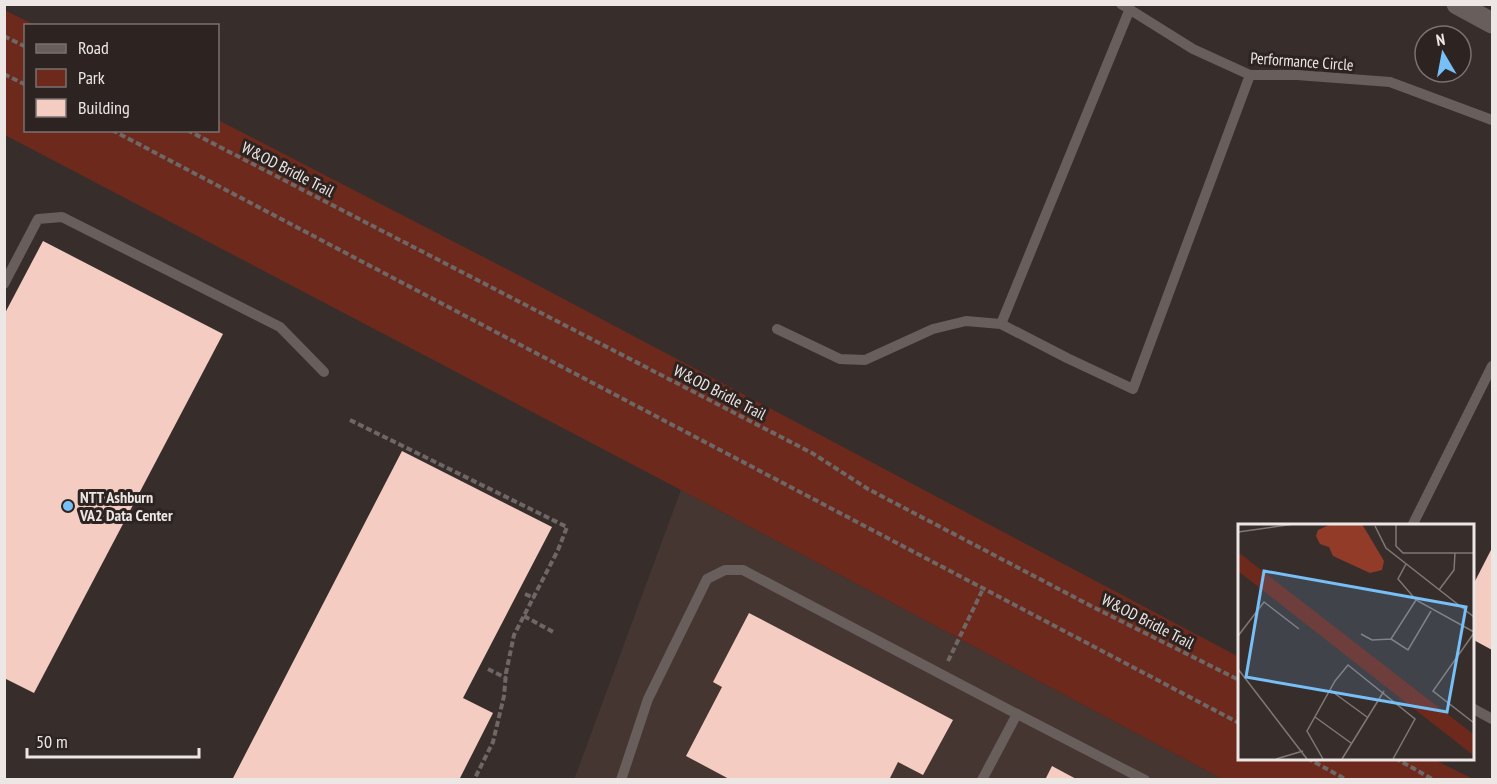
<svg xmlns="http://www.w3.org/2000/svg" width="1497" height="784" font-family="'PT Sans Narrow',sans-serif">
  <rect width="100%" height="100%" fill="#372e2c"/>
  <path fill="#463632" d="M681,490L1222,779L574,780Z"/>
  <path fill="#6c291c" d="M4,10L35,25L26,26V130H218V120L528,280L1239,657V758L1433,759L1473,779H1222L681,490L5,135Z"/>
  <g fill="#f5ccc2">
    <path d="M43,241L223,334L34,693L4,678V315Z"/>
    <path d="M402,451L552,527L463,698L493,713L459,780H232Z"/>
    <path d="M1492,548V650L1472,639V587Z"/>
    <path d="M749,613L953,720L923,775L898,762L889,780H731L686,756L722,687L713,682Z"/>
    <path d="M1052,766L1078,780H1045Z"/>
  </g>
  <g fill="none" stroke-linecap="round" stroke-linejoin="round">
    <g stroke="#6f6765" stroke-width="4" stroke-dasharray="6 3" stroke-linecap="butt">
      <path d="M4,36L26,47"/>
      <path d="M4,74L26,85"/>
      <path d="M112,130L1239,723"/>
      <path d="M187,130L812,453L868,489L1095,608L1239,680"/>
      <path d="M350,420L567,527L558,550L514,635L506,673L504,696L493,742L474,780"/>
      <path d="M525,594L534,598"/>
      <path d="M524,616L555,633"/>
      <path d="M948,661L983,589"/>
      <path d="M488,669L506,678"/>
      <path d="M1307,758L1347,780"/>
      <path d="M1395,758L1434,780"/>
    </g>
    <g stroke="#685e5b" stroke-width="10">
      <path d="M1121,4L1193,49L1250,75H1297L1390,82L1492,120"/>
      <path d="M4,284L38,219L62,217L280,327L324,372"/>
      <path d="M1001,324L1067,358L1133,389L1250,75"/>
      <path d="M777,329L840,359L865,360L933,329L966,321L1001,324L1129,11"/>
      <path d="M1412,526L1492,366"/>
      <path d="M1472,708L1492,719"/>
      <path d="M621,780L648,699L707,579L725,570H743L1017,714L1145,780"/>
      <path d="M982,780L1017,714"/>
    </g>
    <path stroke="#685e5b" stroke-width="21" d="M1457,4L1492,23"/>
  </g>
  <circle fill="#77bff7" stroke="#2d2422" stroke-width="2" cx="68" cy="506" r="6"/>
  <g text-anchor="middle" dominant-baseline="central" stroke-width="6" stroke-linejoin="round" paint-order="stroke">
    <g font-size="16" fill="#ece6e4" stroke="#2d2422">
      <text transform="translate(1302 61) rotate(4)">Performance Circle</text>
      <text transform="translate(288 169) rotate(27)">W&amp;OD Bridle Trail</text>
      <text transform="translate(720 392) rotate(27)">W&amp;OD Bridle Trail</text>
      <text transform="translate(1148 621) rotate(27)">W&amp;OD Bridle Trail</text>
    </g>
    <g font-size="16" font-weight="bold" fill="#ece6e4" stroke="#2d2422" text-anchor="start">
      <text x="80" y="497">NTT Ashburn<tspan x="80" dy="18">VA2 Data Center</tspan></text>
    </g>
  </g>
  <g transform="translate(1238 524)">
    <rect width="236" height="236" fill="#372e2c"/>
    <path d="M0,28L235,210V231L0,47Z" fill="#6c291c"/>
    <path d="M93,0H124L146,37L144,46L132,49L95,32L91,23L82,20L78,12L80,6Z" fill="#923b29"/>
    <path fill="none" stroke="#7f7876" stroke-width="1.5" d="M158,0V22L165,29H236M137,2L148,24L236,93M0,8L56,0M168,40L160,55L178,76L236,108M201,66L216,46L217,29M236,109L195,167L236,199M123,110L134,116L153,115L178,76M0,112L26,78L61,105M153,115L170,126L193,87M0,145L69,235M92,166L129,193M77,193L113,219M38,235L65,227M85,235L69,207L97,157L110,141L177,195L155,235M104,235L146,167"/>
    <path fill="#77bff7" fill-opacity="0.15" stroke="#77bff7" stroke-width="3" d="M26,47L228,83L209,188L8,153Z"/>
    <rect width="236" height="236" fill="none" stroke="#ece6e4" stroke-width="3"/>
  </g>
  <rect width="1497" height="784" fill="none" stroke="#ece6e4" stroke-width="12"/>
  <rect x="24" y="24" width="195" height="108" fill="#2d2422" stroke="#797270" stroke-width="1.5"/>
  <rect x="36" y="44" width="30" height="9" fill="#685e5b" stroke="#797270" stroke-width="1.5"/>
  <text x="78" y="54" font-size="18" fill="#ece6e4">Road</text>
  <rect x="36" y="69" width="30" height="18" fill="#6c291c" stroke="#797270" stroke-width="1.5"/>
  <text x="78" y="84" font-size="18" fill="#ece6e4">Park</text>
  <rect x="36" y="99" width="30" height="18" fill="#f5ccc2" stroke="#797270" stroke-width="1.5"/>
  <text x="78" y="114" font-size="18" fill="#ece6e4">Building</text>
  <g transform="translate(1443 54) rotate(350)"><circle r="28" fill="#2d2422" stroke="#797270" stroke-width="1.5"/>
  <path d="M0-4.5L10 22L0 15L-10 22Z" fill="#77bff7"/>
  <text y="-9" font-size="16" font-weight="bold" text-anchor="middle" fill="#ece6e4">N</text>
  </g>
  <path d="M27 748v9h172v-9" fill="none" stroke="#ece6e4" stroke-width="3"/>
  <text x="36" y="748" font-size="18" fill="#ece6e4" stroke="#2d2422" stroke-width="4.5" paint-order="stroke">50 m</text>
</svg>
